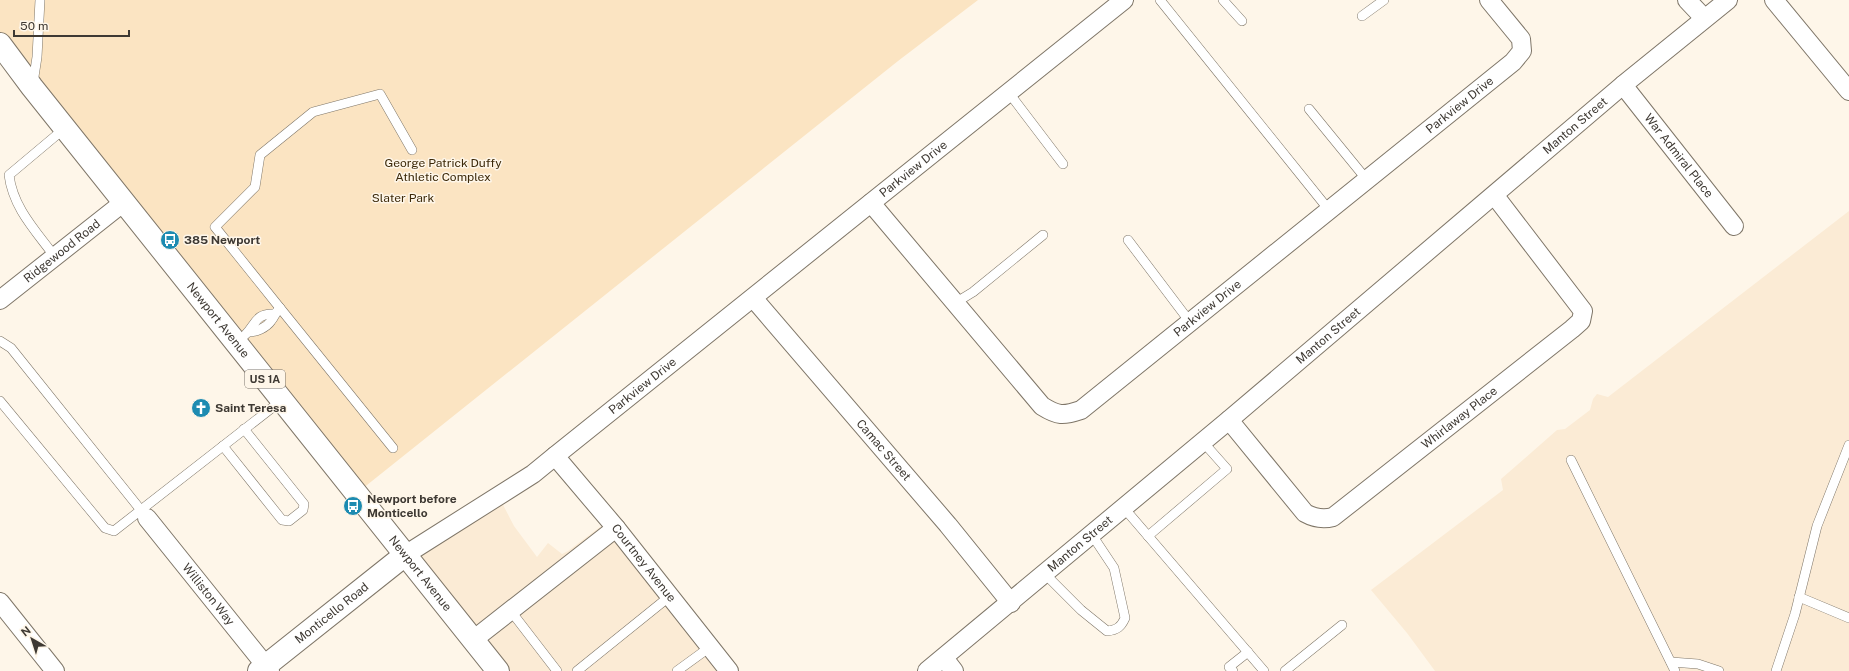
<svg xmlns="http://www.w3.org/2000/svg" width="1849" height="671" font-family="'Public Sans',sans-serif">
  <rect width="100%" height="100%" fill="#fef6e9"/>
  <g fill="#fbebd5">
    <path d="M1849,211V671H1435L1407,633L1371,590L1503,490L1501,479L1557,430L1565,429L1590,410L1593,399L1597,394L1608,397Z"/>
    <path d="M501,501L514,526L537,557L548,543L562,554L568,551L608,521L727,671H498L410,559Z"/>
  </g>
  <path fill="#fbe4c2" d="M0,0H978L898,61L357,493L0,43Z"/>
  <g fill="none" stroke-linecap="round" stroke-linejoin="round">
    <g stroke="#7f7668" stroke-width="10">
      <g id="service">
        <path d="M1160,0L1329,210"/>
        <path d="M1223,0L1242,21"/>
        <path d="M1362,16L1384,0"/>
        <path d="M33,83L37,57L40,0"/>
        <path d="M1009,93L1063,164"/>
        <path d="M1309,109L1367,180"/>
        <path d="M1128,240L1190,322"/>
        <path d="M55,257C36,231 13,208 9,175L65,128"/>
        <path d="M955,303L973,292L1043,235"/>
        <path d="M280,308L215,227L255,187L260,155L313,112L380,94L412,150"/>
        <path d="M249,332C256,332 266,328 271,321C275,316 275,313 280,308L393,448"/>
        <path d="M245,335C256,325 255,313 274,314"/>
        <path d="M0,341L11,348L144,514"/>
        <path d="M0,401L105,528L114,531L282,400"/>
        <path d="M223,446L282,520L289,521L303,510L304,504L244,429"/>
        <path d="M1571,460L1675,671"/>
        <path d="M1124,508L1264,671"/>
        <path d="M1148,536L1227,469L1203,442"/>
        <path d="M1045,574L1081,610L1107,631C1117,630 1121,627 1125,618L1114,568L1092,535"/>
        <path d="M1799,597L1849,618"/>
        <path d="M510,610L557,671"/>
        <path d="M1671,662L1698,664L1719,671"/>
        <path d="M577,671L670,596"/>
        <path d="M677,671L710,647"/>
        <path d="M1233,671L1229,667L1248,652"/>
        <path d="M1285,671L1342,625"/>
        <path d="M1776,671L1795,614L1817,526L1849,445"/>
      </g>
    </g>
    <g stroke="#7f7668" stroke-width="20">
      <g id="minor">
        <path d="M1687,0L1704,18"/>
        <path d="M1774,0L1849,91"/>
        <path id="s1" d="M1623,85L1734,226"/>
        <path id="s2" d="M871,203L1042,406C1058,416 1063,416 1081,410L1513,62L1522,51L1521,39L1489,0"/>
        <path id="s3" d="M754,299L948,525L1011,603"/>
        <path id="s4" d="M0,300L124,202"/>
        <path id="s5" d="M1229,420L1305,513C1314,518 1322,520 1333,517L1572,329L1581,321L1583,311L1495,196"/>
        <path id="s6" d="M555,456L616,528L729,671"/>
        <path id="s7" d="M147,518L270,671"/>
        <path id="s8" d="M405,555L533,474L555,456L1124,0"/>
        <path d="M0,602L55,671"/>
        <path d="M473,640L616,528"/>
        <path d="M944,658L954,671"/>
        <path id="s9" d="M927,671L1229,420L1623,85L1728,0"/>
      </g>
    </g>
    <g stroke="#7f7668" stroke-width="24">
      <g id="tertiary">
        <path id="s10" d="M259,671L405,555"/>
      </g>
    </g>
    <g stroke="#7f7668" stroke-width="24">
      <g id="primary">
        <path id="s11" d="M0,44L32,87L498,671"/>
      </g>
    </g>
    <use href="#service" stroke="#fff" stroke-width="9"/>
    <use href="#minor" stroke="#fff" stroke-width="18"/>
    <use href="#tertiary" stroke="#fff" stroke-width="22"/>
    <use href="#primary" stroke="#fff" stroke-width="22"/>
  </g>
  <defs>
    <g id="bus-disc" transform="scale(1)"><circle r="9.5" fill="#1d8bb1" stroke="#fef6e9"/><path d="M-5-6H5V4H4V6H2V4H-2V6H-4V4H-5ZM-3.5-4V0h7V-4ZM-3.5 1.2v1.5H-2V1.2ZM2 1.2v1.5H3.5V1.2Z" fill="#fff"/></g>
    <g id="church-disc" transform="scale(1)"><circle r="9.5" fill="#1d8bb1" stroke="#fef6e9"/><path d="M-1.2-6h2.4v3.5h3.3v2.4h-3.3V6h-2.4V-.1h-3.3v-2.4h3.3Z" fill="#fff"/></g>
  </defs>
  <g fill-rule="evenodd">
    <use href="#bus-disc" x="170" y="240"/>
    <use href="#church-disc" x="201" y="408"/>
    <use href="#bus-disc" x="353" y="506"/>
  </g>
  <g text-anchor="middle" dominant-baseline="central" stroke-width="3" stroke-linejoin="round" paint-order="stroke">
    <rect fill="#fef6e9" stroke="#78726a" stroke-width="1" x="245" y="370" width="40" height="18" rx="3"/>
    <g font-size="11" font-weight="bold" fill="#3e3933">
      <text x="265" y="379">US 1A</text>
    </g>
    <g font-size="12" fill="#3e3933" stroke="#fef6e9">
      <text stroke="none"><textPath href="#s2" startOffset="793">Parkview Drive</textPath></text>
      <text stroke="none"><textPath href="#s9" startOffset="847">Manton Street</textPath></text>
      <text stroke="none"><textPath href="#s1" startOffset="90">War Admiral Place</textPath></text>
      <text stroke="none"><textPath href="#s8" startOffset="639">Parkview Drive</textPath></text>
      <text stroke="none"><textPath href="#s4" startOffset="79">Ridgewood Road</textPath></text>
      <text stroke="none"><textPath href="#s2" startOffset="469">Parkview Drive</textPath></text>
      <text stroke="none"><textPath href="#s11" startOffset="352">Newport Avenue</textPath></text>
      <text stroke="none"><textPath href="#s9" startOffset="523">Manton Street</textPath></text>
      <text stroke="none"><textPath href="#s8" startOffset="292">Parkview Drive</textPath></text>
      <text stroke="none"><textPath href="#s5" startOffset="310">Whirlaway Place</textPath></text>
      <text stroke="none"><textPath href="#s3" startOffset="199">Camac Street</textPath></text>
      <text stroke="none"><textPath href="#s9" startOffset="199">Manton Street</textPath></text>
      <text stroke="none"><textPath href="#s6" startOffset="139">Courtney Avenue</textPath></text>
      <text stroke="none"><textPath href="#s11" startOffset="676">Newport Avenue</textPath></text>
      <text stroke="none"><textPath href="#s7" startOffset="98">Williston Way</textPath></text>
      <text stroke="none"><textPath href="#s10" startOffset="93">Monticello Road</textPath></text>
    </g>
    <g font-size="12" fill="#3d2a0a" stroke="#fef6e9">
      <text x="443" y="163">George Patrick Duffy<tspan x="443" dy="14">Athletic Complex</tspan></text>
      <text x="403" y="198">Slater Park</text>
    </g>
    <g font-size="12" font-weight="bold" fill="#3e3933" stroke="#fef6e9" text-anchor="start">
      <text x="184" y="240">385 Newport</text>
      <text x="215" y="408">Saint Teresa</text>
      <text x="367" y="499">Newport before<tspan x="367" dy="14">Monticello</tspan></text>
    </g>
  </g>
  <g transform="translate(32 639) rotate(321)" stroke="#fef6e9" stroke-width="3" paint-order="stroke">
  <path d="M0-3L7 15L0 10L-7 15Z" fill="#3e3933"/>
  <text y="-6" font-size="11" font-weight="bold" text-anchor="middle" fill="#3e3933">N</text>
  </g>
  <path d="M14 30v6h115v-6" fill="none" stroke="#3e3933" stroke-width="2"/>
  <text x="20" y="30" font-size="12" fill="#3e3933" stroke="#fef6e9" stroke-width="3" paint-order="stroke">50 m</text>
</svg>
